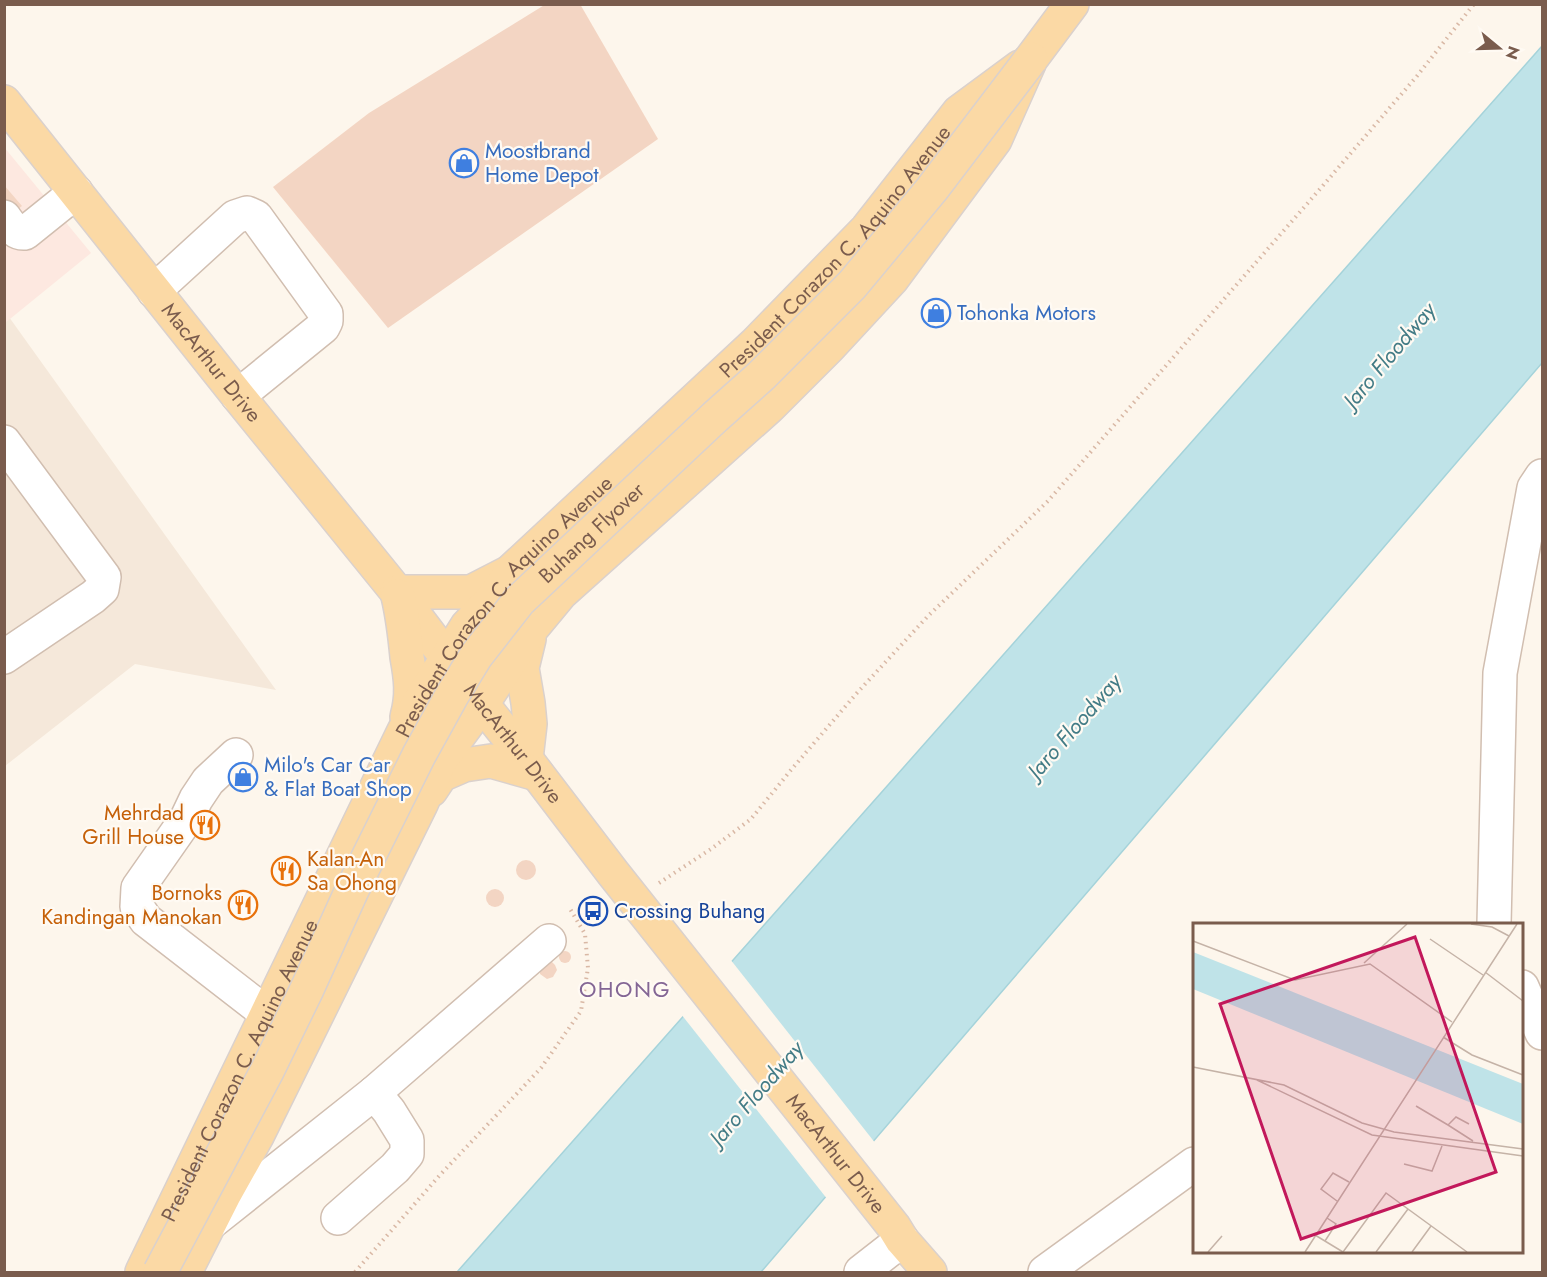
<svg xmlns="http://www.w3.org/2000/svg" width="1547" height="1277" font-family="Jost,sans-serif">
  <rect width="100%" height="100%" fill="#fdf6ec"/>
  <path fill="#f5e8da" d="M4,310L276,690L135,664L5,766Z"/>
  <path fill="#fde8e0" d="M4,147L91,253L5,323H4Z"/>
  <path fill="#bfe3e8" stroke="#a5d3da" stroke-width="1.5" d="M1542,46V363L761,1272H457Z"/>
  <path fill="#fdf6ec" d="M730,959L876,1144L828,1200L681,1014Z"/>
  <g fill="#f3d5c3">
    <path d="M546,4H580L658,139L388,328L273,187L369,113Z"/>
    <path d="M4,185L22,206L4,220Z"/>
    <circle cx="526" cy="870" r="10"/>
    <circle cx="495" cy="898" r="9"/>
    <circle cx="565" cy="957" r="6"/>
    <path d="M551,961L555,965L557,970L553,977L547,979L540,974V968Z"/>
  </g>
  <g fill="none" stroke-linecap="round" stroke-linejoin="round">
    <g stroke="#d1beb0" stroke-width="36">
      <g id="minor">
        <path d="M4,217C10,225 15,234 25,233L76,192"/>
        <path d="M154,291L235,217L247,213L256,217L326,314V321L323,327L238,396"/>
        <path d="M4,442L104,577L102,589L93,597L4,657"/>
        <path d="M236,755L208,781L196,799L187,818L138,888L137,907L146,920L266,1013"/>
        <path d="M1494,924L1500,673L1534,488L1542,476"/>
        <path d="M1522,987L1542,1033"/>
        <path d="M374,1093L549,941"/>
        <path d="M209,1224L374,1093L389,1111L407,1140V1154L395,1168L338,1218"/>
        <path d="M861,1272L902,1240"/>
        <path d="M1045,1272L1194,1164"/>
      </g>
    </g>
    <g stroke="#dad1cd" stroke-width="36">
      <g id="major">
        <path id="s1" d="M4,102L238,396L397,592L482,704L526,759L613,873L894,1227L902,1240L930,1272"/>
        <path d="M397,592H471L508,573"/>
        <path d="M398,596C403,617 405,636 407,657C411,679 413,695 407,717"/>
        <path d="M526,759L530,724L528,703L522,668L529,639"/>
        <path d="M431,790L441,775L464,765L491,761L537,774"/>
        <path id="s2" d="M142,1272L403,733L418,704L467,626L496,595L512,570L755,344L867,229L959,112L1020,67"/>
        <path d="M185,1272L224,1195L257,1136L421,804L440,761L482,704L532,628L561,593L769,407L829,347L892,279L995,140L1031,59L1072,4"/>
      </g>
    </g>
    <g stroke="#d9b8a5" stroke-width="4" stroke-dasharray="1.5 4.5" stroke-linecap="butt">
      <path d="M659,883L711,849L751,819L791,770L856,694L928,616L1048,501L1320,189L1417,76L1474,4"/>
      <path d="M355,1272L440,1175L541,1068L581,1011L588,968L585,934L569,907"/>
    </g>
    <use href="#minor" stroke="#fff" stroke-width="33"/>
    <use href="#major" stroke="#fbd9a5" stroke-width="33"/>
    <g stroke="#dad1cd" stroke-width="36" stroke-linecap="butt">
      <g id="major-bridge">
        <path id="s3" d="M160,1272L267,1071L307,989L352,890L419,755L451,697L476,656L519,601L715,417L761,376L852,285L932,189L1031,59"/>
      </g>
    </g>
    <use href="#major-bridge" stroke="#fbd9a5" stroke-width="33"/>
  </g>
  <defs>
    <g id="shop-ring" transform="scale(1.5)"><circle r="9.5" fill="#fffaf3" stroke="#3f7fe0" stroke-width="1.5"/><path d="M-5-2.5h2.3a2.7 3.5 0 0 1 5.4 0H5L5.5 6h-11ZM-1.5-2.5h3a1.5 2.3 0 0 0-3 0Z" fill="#3f7fe0"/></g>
    <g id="restaurant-ring" transform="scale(1.5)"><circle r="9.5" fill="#fffaf3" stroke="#e8710a" stroke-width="1.5"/><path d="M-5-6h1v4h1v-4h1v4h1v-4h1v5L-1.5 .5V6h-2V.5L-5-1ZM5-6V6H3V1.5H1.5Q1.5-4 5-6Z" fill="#e8710a"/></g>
    <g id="bus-ring" transform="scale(1.5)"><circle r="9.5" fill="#fffaf3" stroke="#1a4fb4" stroke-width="1.5"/><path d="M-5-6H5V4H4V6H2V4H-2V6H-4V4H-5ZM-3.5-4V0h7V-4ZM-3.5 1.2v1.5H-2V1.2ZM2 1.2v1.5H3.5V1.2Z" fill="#1a4fb4"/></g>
  </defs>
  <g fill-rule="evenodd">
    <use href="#shop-ring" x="464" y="163"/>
    <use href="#shop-ring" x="936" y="313"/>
    <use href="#shop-ring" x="243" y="777"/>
    <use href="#restaurant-ring" x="205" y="825"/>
    <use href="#restaurant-ring" x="286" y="871"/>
    <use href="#restaurant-ring" x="243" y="905"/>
    <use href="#bus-ring" x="593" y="911"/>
  </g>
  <g text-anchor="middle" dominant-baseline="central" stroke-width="4.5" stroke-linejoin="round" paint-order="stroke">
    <g font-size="21" fill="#366cbe" stroke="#fffaf3" text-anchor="start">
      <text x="485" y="151">Moostbrand<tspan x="485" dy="24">Home Depot</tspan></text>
      <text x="957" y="313">Tohonka Motors</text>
      <text x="264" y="765">Milo's Car Car<tspan x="264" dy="24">&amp; Flat Boat Shop</tspan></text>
    </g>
    <g font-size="21" fill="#7a5c4d" stroke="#fffaf3">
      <text stroke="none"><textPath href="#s2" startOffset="1250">President Corazon C. Aquino Avenue</textPath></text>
      <text stroke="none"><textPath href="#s1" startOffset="333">MacArthur Drive</textPath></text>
      <text stroke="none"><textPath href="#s3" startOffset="862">Buhang Flyover</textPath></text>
      <text stroke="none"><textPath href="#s2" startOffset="762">President Corazon C. Aquino Avenue</textPath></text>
      <text stroke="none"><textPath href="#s1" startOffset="819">MacArthur Drive</textPath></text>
      <text stroke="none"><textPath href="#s2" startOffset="224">President Corazon C. Aquino Avenue</textPath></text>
      <text stroke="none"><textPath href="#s1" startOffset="1341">MacArthur Drive</textPath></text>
    </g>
    <g font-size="21" fill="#c56008" stroke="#fffaf3" text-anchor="end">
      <text x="184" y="813">Mehrdad<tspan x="184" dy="24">Grill House</tspan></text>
      <text x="307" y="859" text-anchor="start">Kalan-An<tspan x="307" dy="24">Sa Ohong</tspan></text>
      <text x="222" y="893">Bornoks<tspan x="222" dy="24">Kandingan Manokan</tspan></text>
    </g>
    <g font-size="21" fill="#164399" stroke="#fffaf3" text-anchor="start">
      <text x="614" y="911">Crossing Buhang</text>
    </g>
    <g font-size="22" font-style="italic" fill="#437c86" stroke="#fffaf3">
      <text transform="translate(1389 355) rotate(-50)">Jaro Floodway</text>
      <text transform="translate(1074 726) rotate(-49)">Jaro Floodway</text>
      <text transform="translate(756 1093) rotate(-49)">Jaro Floodway</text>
    </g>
    <g font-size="22" letter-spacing="1.5" fill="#846695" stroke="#fffaf3">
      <text x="625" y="989">OHONG</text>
    </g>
  </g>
  <g transform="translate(1193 923)">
    <rect width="330" height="330" fill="#fdf6ec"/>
    <path d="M0,29L330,161V201L0,66Z" fill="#bfe3e8"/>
    <path fill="none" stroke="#c5b3a7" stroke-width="1.5" d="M278,1L299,4L316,13M237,16L290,52M0,18L102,57L177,41L259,99M171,40L214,1M292,49L330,78M250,114L279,132L330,152M0,144L91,162L169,200L201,209L330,226M64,157L179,212L330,233M223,183L255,202M276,201L263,194L255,202L280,218M211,241L239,248L249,223M144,278L128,266L140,250L156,259M122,312L150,329M132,318L143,301L134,295M15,329L29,313M112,329L324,1M150,329L193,270L274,329M183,329L215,286M219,329L238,303"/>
    <path fill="#c2185b" fill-opacity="0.15" stroke="#c2185b" stroke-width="3" d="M222,14L303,249L108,316L27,81Z"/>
    <rect width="330" height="330" fill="none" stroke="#7a5c4d" stroke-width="3"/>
  </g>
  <rect width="1547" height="1277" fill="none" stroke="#7a5c4d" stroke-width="12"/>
  <g transform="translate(1499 48) rotate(109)" stroke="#fffaf3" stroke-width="4.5" paint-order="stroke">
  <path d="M0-4.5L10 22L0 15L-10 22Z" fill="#7a5c4d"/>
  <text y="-9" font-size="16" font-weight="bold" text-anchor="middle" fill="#7a5c4d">N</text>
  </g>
</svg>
